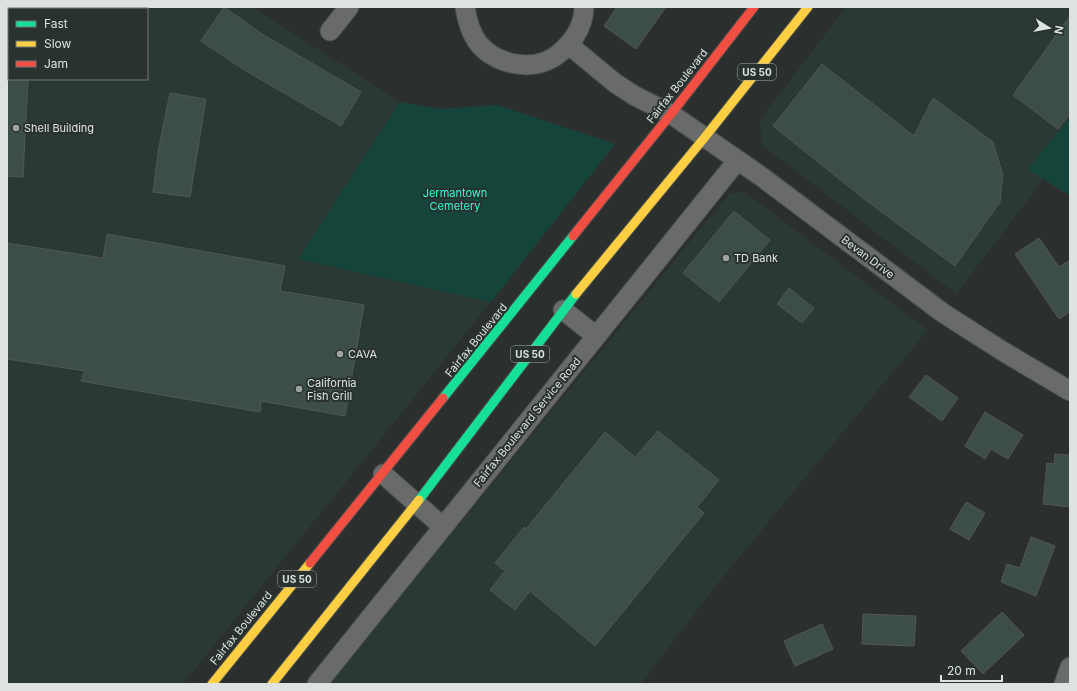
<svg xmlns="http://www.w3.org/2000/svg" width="1077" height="691" font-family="Inter,sans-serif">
  <rect width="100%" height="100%" fill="#2b302e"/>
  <g fill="#2a3934" fill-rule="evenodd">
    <path d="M7,7H252L400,102L298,259L491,302L183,684H7ZM9,9H147V79H9Z"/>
    <path d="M846,7H1070V145L956,294L762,145L760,120Z"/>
    <path d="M745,192L928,330L717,584L641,684H329L729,194Z"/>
  </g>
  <g fill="#15443b">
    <path d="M400,102L440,109L496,105L615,144L491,302L298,259Z"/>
    <path d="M1070,118V196L1028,169Z"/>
  </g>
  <g fill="#3d4d49" stroke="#525654">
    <path d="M224,7L262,34L361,92L341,126L246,71L201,41Z"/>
    <path d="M617,7H666L636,49L604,26Z"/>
    <path d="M1070,16V114L1058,129L1013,95Z"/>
    <path d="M822,64L914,136L933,98L993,142L1003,176L1000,202L955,266L868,202L773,126Z"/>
    <path d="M7,79H28L23,177L7,176Z"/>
    <path d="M170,93L206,99L190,197L153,192L159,147Z"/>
    <path d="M734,211L770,240L719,302L683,273Z"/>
    <path d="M107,234L285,266L280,291L364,305L345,416L261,401L260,412L81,381L85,371L7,359V243L103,258Z"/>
    <path d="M1039,238L1059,267L1070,260V312L1059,319L1015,254Z"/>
    <path d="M789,288L814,308L802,323L777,304Z"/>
    <path d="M926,375L958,398L942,421L909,397Z"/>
    <path d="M985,412L1023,435L1008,459L991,449L985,459L965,446Z"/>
    <path d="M658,431L719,480L697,507L704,513L595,646L530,591L515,610L490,590L505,571L495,563L524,527L526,529L605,432L635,457Z"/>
    <path d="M1055,454L1070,455V507L1043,504L1047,463L1054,464Z"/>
    <path d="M966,502L985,513L969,540L950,529Z"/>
    <path d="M1031,537L1055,546L1036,596L1001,582L1007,564L1020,568Z"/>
    <path d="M1002,612L1024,635L983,674L961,651Z"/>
    <path d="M863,614L916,616L914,646L862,644Z"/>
    <path d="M822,624L833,649L795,666L784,641Z"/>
  </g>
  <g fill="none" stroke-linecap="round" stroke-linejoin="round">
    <g stroke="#484c4b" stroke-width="21">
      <g id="street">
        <path d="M465,7C467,20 470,33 479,44C496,64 531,72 554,57C563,52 569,44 575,36C580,28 584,17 584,7"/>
        <path d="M330,31L349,7"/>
        <path d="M569,45L615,83L635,96L671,114L762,177L943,313L1004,352L1070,391"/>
        <path d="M563,310L596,336"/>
        <path d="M383,474L443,527"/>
        <path d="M317,684L737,161"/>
        <path d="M1064,684L1070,667"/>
      </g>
    </g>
    <g stroke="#484c4b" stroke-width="11">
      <g id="fast">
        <path d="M443,398L573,236"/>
        <path d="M419,500L576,294"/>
      </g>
    </g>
    <g stroke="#484c4b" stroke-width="11">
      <g id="slow">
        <path d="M576,294L705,137L808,7"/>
        <path d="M212,684L310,563"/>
        <path d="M272,684L419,500"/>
      </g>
    </g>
    <g stroke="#484c4b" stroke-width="11">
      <g id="jam">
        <path d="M573,236L671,114L754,7"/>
        <path d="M310,563L443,398"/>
      </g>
    </g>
    <use href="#street" stroke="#686b6a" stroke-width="19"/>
    <use href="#fast" stroke="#16e098" stroke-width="9"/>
    <use href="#slow" stroke="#ffcf43" stroke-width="9"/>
    <use href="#jam" stroke="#f24e42" stroke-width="9"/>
  </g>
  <g fill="#9fa4a2" stroke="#29322f" stroke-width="1.5">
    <circle cx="16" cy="128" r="4"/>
    <circle cx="726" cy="258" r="4"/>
    <circle cx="340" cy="354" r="4"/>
    <circle cx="299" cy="389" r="4"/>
  </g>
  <g text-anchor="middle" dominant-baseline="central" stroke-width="4" stroke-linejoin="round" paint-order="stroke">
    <g fill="#29322f" stroke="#a7aeac" stroke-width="1">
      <rect x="738" y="64" width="38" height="16" rx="3"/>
      <rect x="511" y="346" width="38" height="16" rx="3"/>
      <rect x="278" y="571" width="38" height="16" rx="3"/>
    </g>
    <g font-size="10" font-weight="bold" fill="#dde3e1">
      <text x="757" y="72">US 50</text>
      <text x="530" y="354">US 50</text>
      <text x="297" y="579">US 50</text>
    </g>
    <g font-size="11" fill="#dde3e1" stroke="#29322f">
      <text transform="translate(677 86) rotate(-52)">Fairfax Boulevard</text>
      <text transform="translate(868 257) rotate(37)">Bevan Drive</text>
      <text transform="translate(476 340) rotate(-51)">Fairfax Boulevard</text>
      <text transform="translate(527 422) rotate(-51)">Fairfax Boulevard Service Road</text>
      <text transform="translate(241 628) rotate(-51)">Fairfax Boulevard</text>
    </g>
    <g font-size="11" fill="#dde3e1" stroke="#29322f" text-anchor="start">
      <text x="24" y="128">Shell Building</text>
      <text x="734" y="258">TD Bank</text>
      <text x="348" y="354">CAVA</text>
      <text x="307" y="383">California<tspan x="307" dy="13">Fish Grill</tspan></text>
    </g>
    <g font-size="11" fill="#33fbd7" stroke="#29322f">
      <text x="455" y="193">Jermantown<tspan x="455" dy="13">Cemetery</tspan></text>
    </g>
  </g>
  <rect width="1077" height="691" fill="none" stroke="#dde3e1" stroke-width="16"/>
  <rect x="8" y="8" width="140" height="72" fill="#29322f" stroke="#717976"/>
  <rect x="16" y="21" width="20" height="6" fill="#16e098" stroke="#717976"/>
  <text x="44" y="28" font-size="12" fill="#dde3e1">Fast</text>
  <rect x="16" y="41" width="20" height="6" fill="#ffcf43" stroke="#717976"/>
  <text x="44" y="48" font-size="12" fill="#dde3e1">Slow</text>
  <rect x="16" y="61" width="20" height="6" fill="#f24e42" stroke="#717976"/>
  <text x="44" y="68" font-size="12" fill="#dde3e1">Jam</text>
  <g transform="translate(1049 28) rotate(101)" stroke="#29322f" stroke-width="3" paint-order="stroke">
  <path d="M0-3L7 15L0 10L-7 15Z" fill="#dde3e1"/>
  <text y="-6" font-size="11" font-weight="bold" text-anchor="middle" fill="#dde3e1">N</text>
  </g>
  <path d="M941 675v6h61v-6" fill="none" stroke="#dde3e1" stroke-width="2"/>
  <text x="947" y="675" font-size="12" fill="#dde3e1" stroke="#29322f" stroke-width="3" paint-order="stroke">20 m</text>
</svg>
